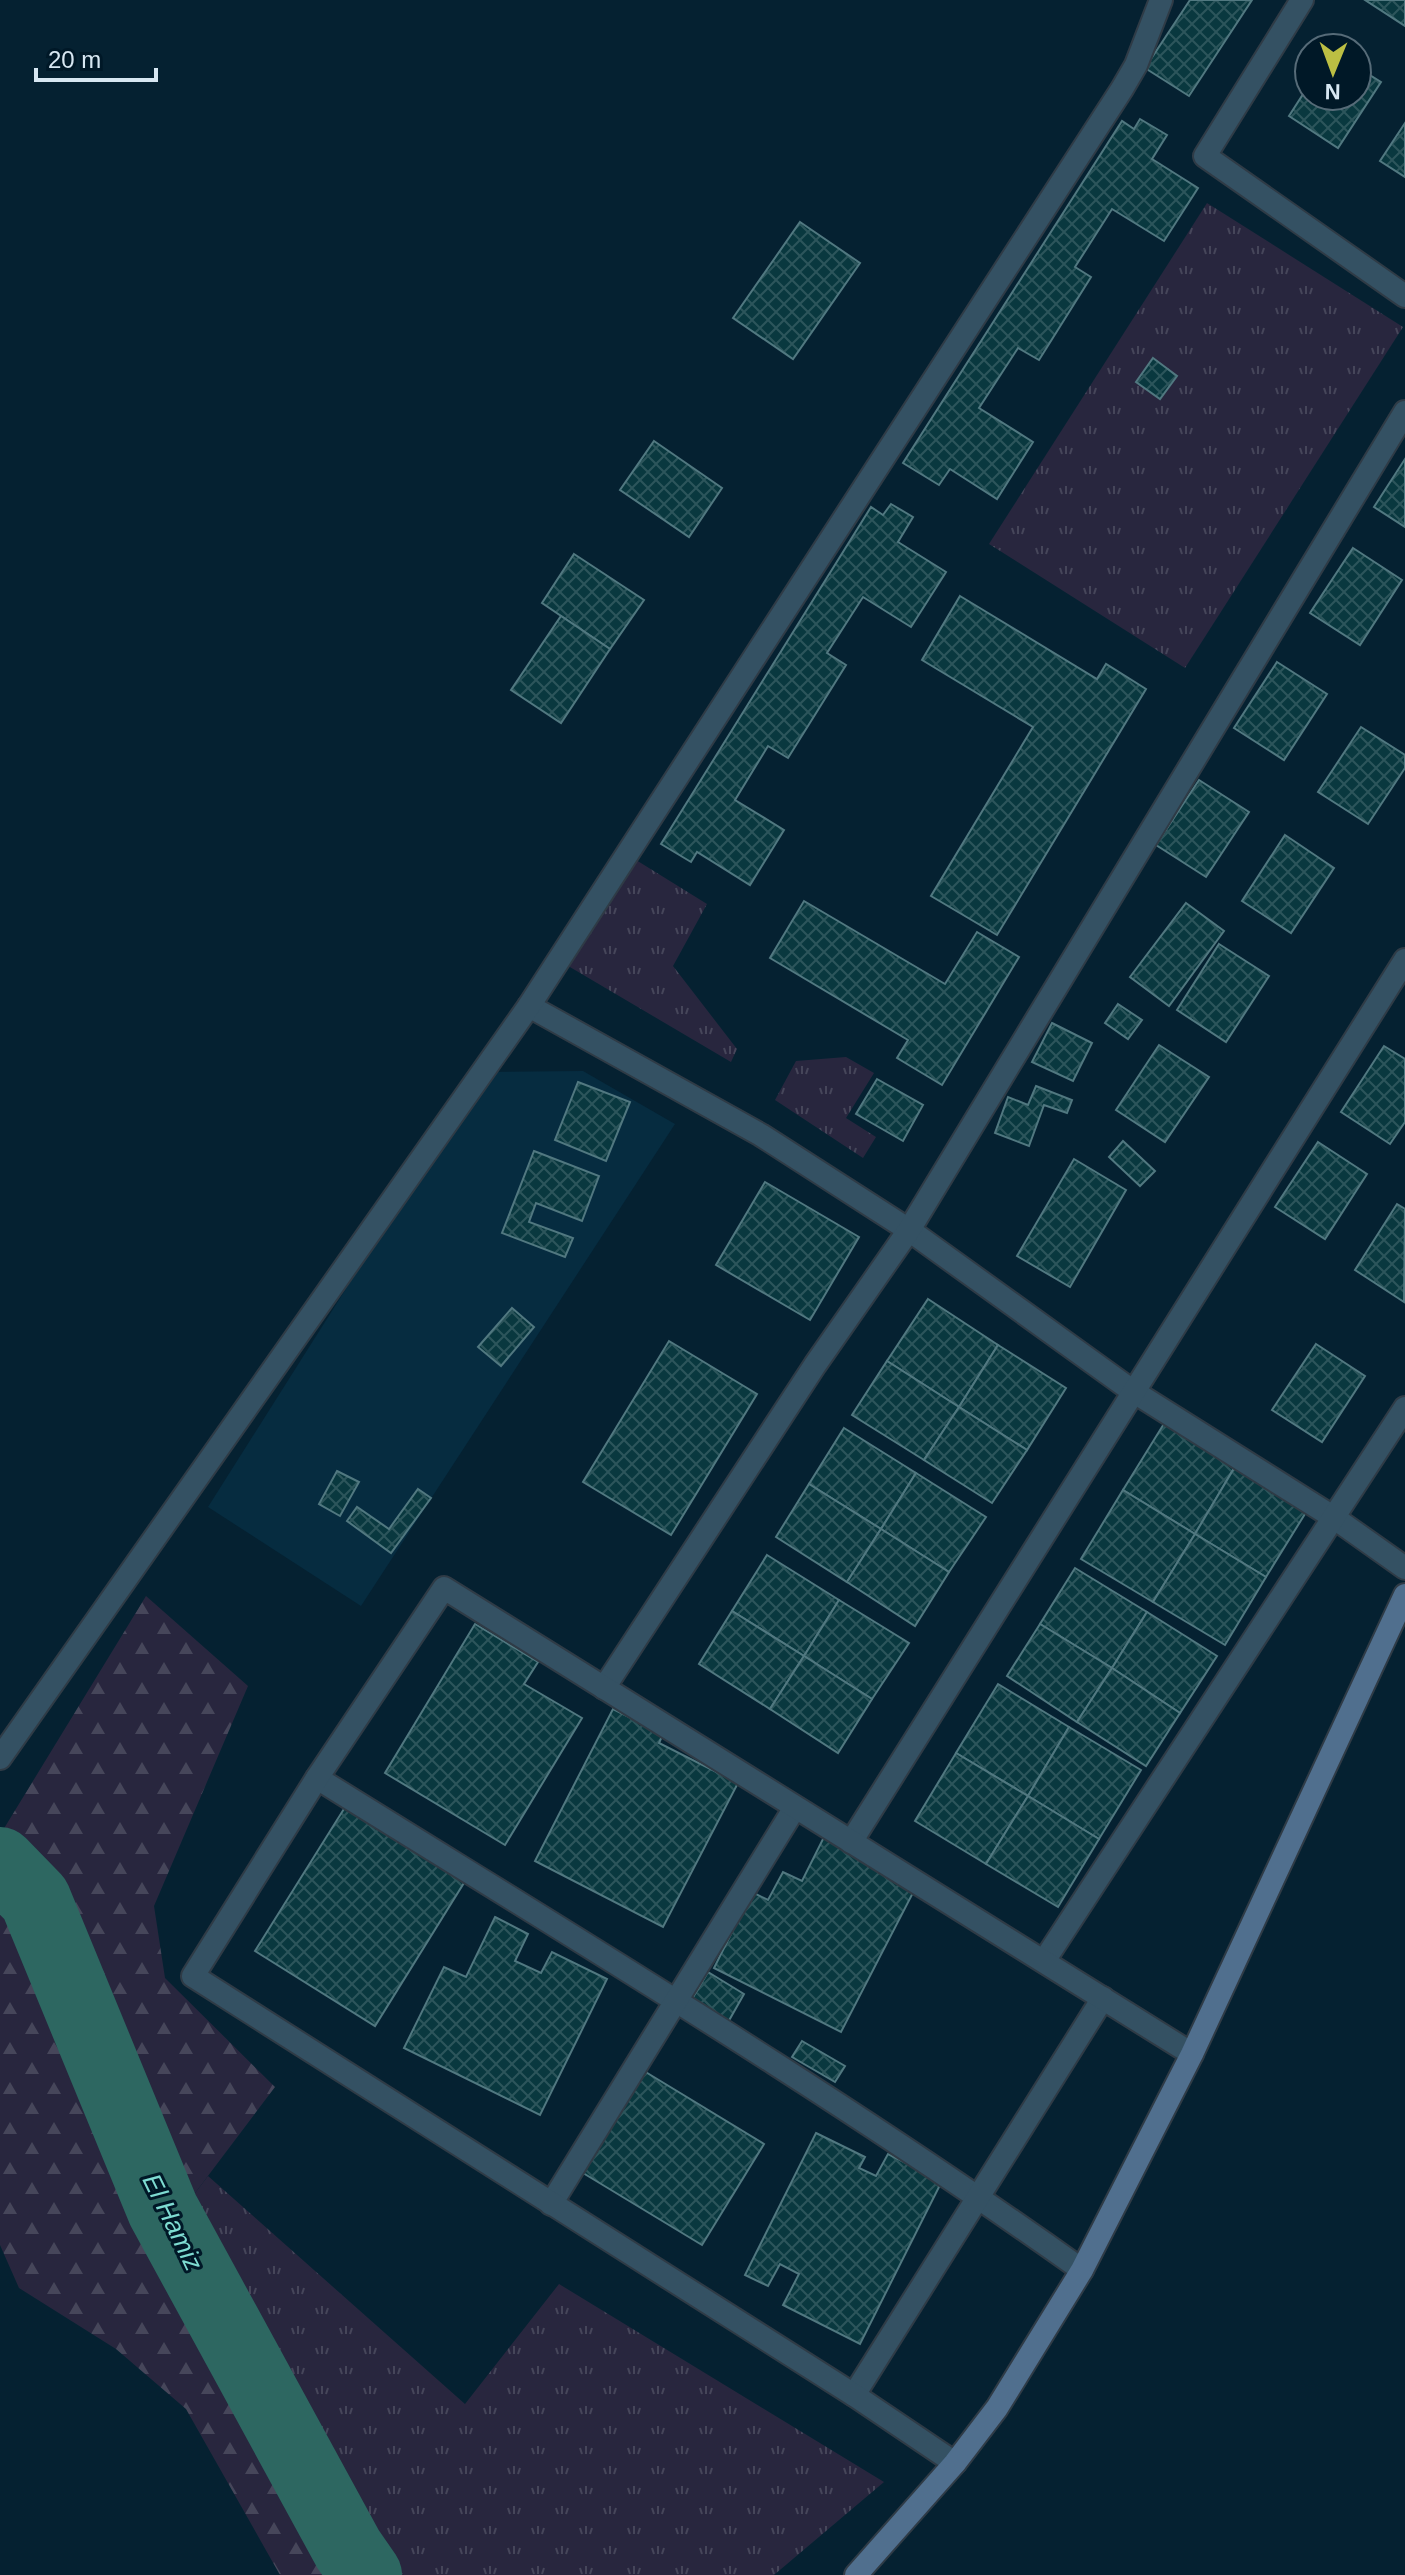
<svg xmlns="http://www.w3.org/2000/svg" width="1405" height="2575" font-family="Helvetica,sans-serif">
  <defs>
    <pattern id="grass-tufts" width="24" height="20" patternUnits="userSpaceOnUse" patternTransform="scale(2)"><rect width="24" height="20" fill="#28263e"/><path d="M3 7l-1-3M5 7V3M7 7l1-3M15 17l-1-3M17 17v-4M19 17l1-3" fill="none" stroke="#46465a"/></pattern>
    <pattern id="forest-firs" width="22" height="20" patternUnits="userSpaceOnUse" patternTransform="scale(2)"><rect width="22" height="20" fill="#28263e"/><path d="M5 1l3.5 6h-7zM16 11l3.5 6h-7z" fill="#46465a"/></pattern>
    <pattern id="building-cross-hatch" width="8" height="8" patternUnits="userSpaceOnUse" patternTransform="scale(2)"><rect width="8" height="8" fill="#09383f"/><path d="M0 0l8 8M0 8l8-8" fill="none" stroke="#2c555b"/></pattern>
  </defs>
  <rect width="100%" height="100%" fill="#052131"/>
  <path fill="#062c40" d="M583,1071L675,1124L361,1606L208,1507L483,1072Z"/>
  <g fill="url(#grass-tufts)">
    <path d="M1207,203L1403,327L1185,668L989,544Z"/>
    <path d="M628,855L707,904L673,966L737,1049L731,1062L558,960Z"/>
    <path d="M846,1057L874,1073L846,1118L876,1137L863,1158L775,1100L796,1061Z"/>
    <path d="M208,2176L465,2404L559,2284L884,2482L774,2575H404L374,2540L186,2205Z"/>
  </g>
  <path fill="url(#forest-firs)" d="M146,1596L248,1686L154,1906L165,1978L275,2087L186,2205L374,2540L404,2575H280L186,2409L116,2349L19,2288L0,2245V1835Z"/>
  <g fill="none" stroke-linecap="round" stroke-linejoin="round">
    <path stroke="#2d6761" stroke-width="72" d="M0,1863L35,1899L163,2210L348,2549L366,2575"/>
  </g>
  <g fill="url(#building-cross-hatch)" stroke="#517880" stroke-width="2">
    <path d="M1190,0H1252L1189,96L1145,68Z"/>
    <path d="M1365,0H1405V26Z"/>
    <path d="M1357,67L1381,82L1338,148L1289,116L1309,85V96H1357Z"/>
    <path d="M1140,119L1167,135L1152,159L1198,188L1164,241L1112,209L1075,267L1091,277L1039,360L1018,348L979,408L1033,442L997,499L950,469L939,485L903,463L1122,121L1134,129Z"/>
    <path d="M1405,123V177L1380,161Z"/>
    <path d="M800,222L860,263L793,359L733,318Z"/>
    <path d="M1153,358L1177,376L1160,399L1136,382Z"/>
    <path d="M654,441L722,488L689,537L620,490Z"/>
    <path d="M1405,459V527L1374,507Z"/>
    <path d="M891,504L913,517L898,542L946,572L911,627L863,597L827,653L846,665L788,758L768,746L735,800L784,830L750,885L697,852L691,862L661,844L871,507L883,515Z"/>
    <path d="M1353,548L1402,580L1360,645L1310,613Z"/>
    <path d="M574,554L644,600L610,649L542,603Z"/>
    <path d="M960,596L1097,679L1106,664L1146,689L997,935L931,896L1033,727L922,660Z"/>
    <path d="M561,616L610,649L561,723L511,690Z"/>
    <path d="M1277,662L1327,694L1284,760L1234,728Z"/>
    <path d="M1361,727L1405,755V768L1368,824L1318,792Z"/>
    <path d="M1199,780L1249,812L1206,877L1156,845Z"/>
    <path d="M1285,835L1334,868L1291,933L1242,901Z"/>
    <path d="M804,901L945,984L977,932L1019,957L942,1085L897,1058L908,1040L770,958Z"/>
    <path d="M1186,903L1224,931L1169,1006L1130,977Z"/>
    <path d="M1219,944L1269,976L1226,1042L1177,1010Z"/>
    <path d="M1118,1004L1142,1020L1128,1039L1105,1023Z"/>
    <path d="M1052,1023L1092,1043L1073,1081L1032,1062Z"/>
    <path d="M1159,1045L1209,1077L1165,1142L1116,1110Z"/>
    <path d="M1384,1046L1405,1059V1122L1390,1144L1341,1112Z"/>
    <path d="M877,1079L923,1105L903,1141L856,1114Z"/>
    <path d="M578,1082L630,1102L606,1161L555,1140Z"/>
    <path d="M1036,1086L1072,1100L1067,1113L1044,1105L1029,1146L995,1133L1008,1097L1028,1105Z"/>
    <path d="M1123,1141L1155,1171L1140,1186L1109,1157Z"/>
    <path d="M1318,1142L1367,1174L1325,1239L1275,1207Z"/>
    <path d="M534,1151L599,1176L582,1221L536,1203L529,1222L573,1238L565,1257L502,1233Z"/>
    <path d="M1074,1159L1126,1190L1070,1287L1017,1256Z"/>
    <path d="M765,1182L859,1237L810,1320L716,1265Z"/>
    <path d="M1397,1204L1405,1209L1404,1302L1355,1270Z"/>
    <path d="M928,1299L998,1345L959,1407L887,1361Z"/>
    <path d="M512,1308L534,1327L501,1366L478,1347Z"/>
    <path d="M669,1341L757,1394L671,1535L583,1482Z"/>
    <path d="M1316,1344L1365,1376L1322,1442L1272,1410Z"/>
    <path d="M998,1345L1066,1388L1027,1450L959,1407Z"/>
    <path d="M887,1361L959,1407L924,1460L852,1415Z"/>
    <path d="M959,1407L1027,1450L992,1503L924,1460Z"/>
    <path d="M1165,1422L1236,1465L1195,1534L1123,1490Z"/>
    <path d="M844,1428L916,1473L881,1529L809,1484Z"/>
    <path d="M1236,1465L1308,1509L1266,1577L1195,1534Z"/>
    <path d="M337,1471L359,1482L340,1516L319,1504Z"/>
    <path d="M916,1473L986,1517L949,1572L881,1529Z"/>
    <path d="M809,1484L881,1529L847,1582L776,1537Z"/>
    <path d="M418,1489L431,1498L391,1553L347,1521L357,1507L389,1529Z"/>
    <path d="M1123,1490L1195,1534L1153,1602L1081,1559Z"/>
    <path d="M881,1529L949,1572L915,1626L847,1582Z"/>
    <path d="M1195,1534L1266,1577L1225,1645L1153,1602Z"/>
    <path d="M767,1555L839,1600L804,1656L732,1611Z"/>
    <path d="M1075,1568L1147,1612L1112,1668L1040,1624Z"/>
    <path d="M839,1600L909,1643L872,1699L804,1656Z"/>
    <path d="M732,1611L804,1656L770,1709L699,1664Z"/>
    <path d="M1147,1612L1217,1656L1180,1713L1112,1668Z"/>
    <path d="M475,1624L538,1662L524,1684L582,1718L505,1845L385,1773Z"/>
    <path d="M1040,1624L1112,1668L1077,1722L1007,1676Z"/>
    <path d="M804,1656L872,1699L838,1753L770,1709Z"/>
    <path d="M1112,1668L1180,1713L1146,1766L1077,1722Z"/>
    <path d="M998,1684L1069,1727L1028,1796L956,1753Z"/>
    <path d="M613,1709L663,1734L659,1743L738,1783L663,1927L535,1861Z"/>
    <path d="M1069,1727L1141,1770L1099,1839L1028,1796Z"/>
    <path d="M956,1753L1028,1796L986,1864L915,1821Z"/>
    <path d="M1028,1796L1099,1839L1058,1907L986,1864Z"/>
    <path d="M347,1804L467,1878L375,2026L255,1951Z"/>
    <path d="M824,1837L917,1885L841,2032L714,1968L752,1892L768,1900L783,1872L802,1881Z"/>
    <path d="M495,1917L528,1934L515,1961L541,1973L552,1952L607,1979L540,2115L404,2048L444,1967L466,1977Z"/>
    <path d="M708,1972L744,1994L727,2024L692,1999Z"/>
    <path d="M802,2041L845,2066L835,2082L792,2057Z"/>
    <path d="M644,2071L764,2144L702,2245L583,2173Z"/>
    <path d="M816,2133L865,2157L859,2168L876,2176L888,2154L942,2181L860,2344L783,2305L799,2274L780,2264L768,2286L745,2275Z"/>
  </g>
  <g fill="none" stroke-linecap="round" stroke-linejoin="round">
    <g stroke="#2f3b46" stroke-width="26">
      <g id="minor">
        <path d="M1302,0L1205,156L1405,296"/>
        <path d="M529,1006L761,1135L909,1230L1131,1390L1333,1517L1405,1568"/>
        <path d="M604,1688L815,1365L909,1230L1405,412"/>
        <path d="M317,1778C574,1938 835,2094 1082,2270"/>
        <path d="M851,1842L1405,960"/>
        <path d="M1044,1961L1405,1408"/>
        <path d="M551,2204L794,1809"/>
        <path d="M854,2395L1103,1998"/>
        <path d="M955,2463L854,2395L193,1976L317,1778L444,1588L1192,2054"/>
      </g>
    </g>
    <g stroke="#2f3b46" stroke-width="26">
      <path id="tertiary" d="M0,1758L529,1006L1122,89L1136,65L1161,0"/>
    </g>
    <g stroke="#2f3b46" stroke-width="26">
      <path id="secondary" d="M856,2575L955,2463L997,2408L1082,2270L1192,2054L1405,1595"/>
    </g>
    <use href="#minor" stroke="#345163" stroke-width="22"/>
    <use href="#tertiary" stroke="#345163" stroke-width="22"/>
    <use href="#secondary" stroke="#506f8e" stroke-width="22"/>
  </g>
  <g text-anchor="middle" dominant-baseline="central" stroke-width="6" stroke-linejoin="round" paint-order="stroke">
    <g font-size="26" font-style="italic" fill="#7edcd2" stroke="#001827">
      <text transform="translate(173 2222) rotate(64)">El Hamiz</text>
    </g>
  </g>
  <g transform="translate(1333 72) rotate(181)"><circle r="38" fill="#001827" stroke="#566b78" stroke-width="2"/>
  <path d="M0-6L14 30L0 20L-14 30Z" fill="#bcbf43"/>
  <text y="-12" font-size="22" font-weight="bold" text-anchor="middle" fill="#d7e7f2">N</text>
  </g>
  <path d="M36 68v12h120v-12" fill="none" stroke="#d7e7f2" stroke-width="4"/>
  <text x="48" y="68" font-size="24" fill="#d7e7f2" stroke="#001827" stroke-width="6" paint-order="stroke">20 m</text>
</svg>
